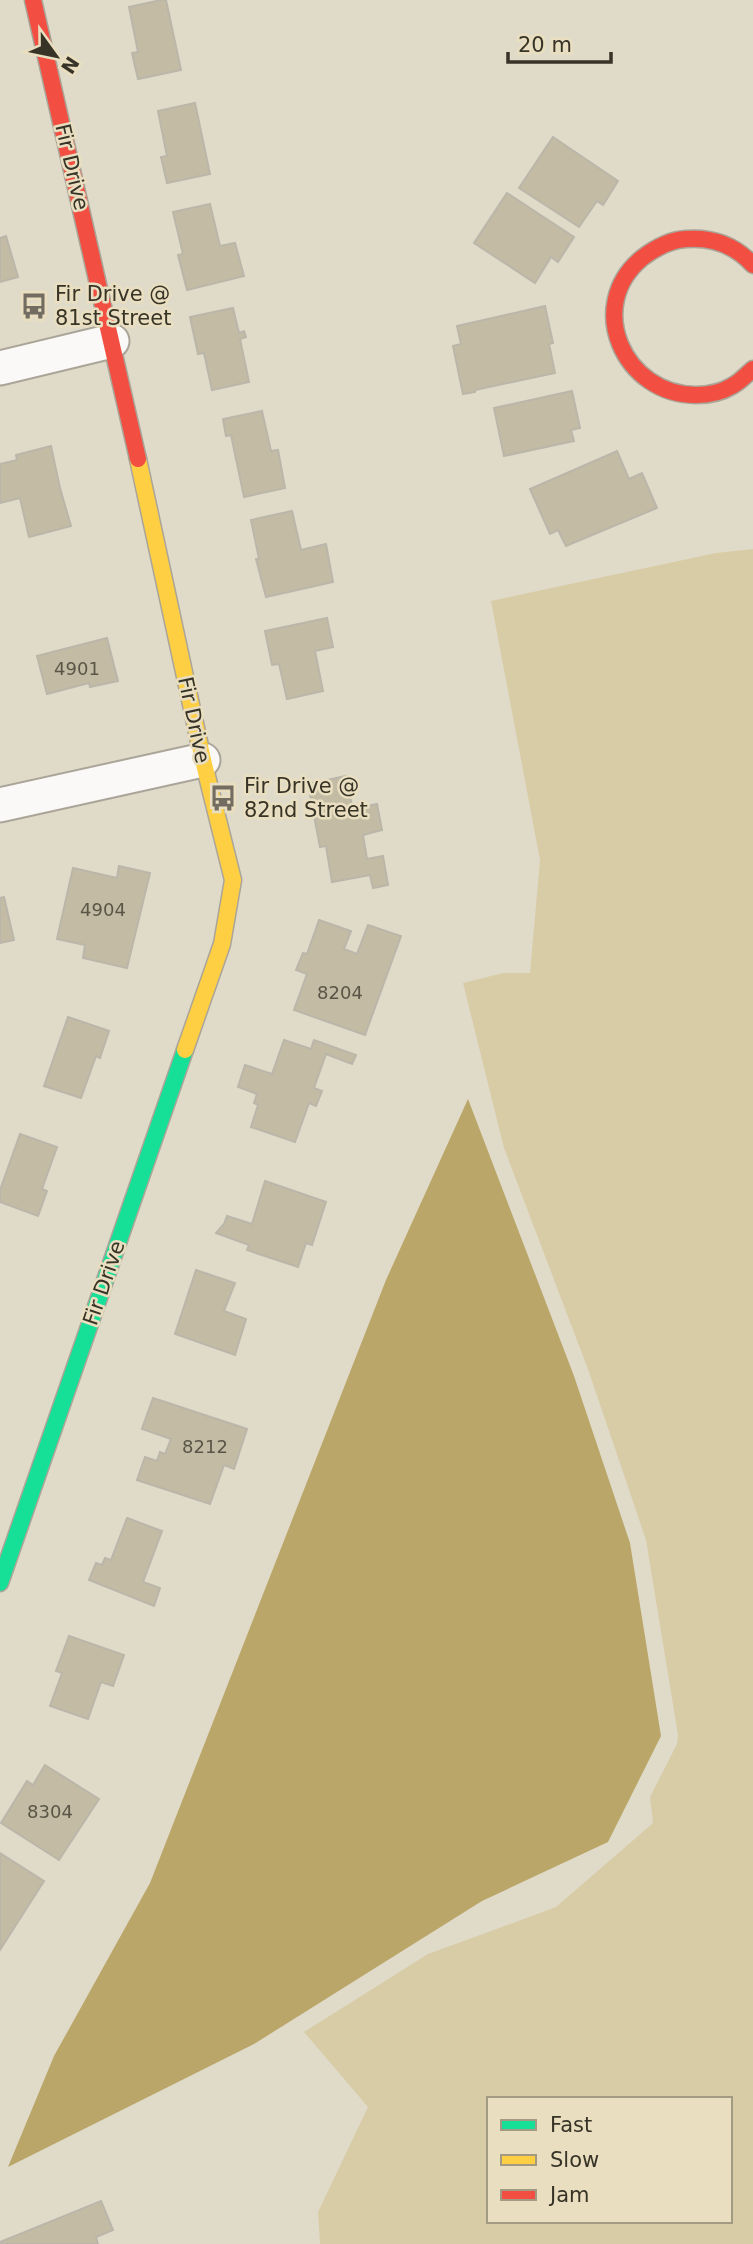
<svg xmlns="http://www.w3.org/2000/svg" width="753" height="2244" font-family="'DejaVu Sans',sans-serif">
  <rect width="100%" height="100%" fill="#e0dac9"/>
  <path fill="#d8cca7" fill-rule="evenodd" d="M753,549V2244H320L318,2212L368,2107L304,2032L428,1954L556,1907L653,1823L650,1797L677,1744L678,1735L646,1540L589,1372L504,1148L463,983L503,973H530L540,860L491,601L716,553ZM489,2099H730V2221H489Z"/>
  <path fill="#baa668" d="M468,1099L574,1376L630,1543L661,1736L608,1842L482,1901L254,2044L8,2167L54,2056L150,1883L386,1280Z"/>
  <g fill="#c3bba4" stroke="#bab6a9" stroke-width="2">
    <path d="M161,0H166L181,70L138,79L132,53L138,52L129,7Z"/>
    <path d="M195,103L210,174L167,183L161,157L167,156L158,111Z"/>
    <path d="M553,137L618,181L603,205L597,201L579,227L519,188Z"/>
    <path d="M507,193L574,237L558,262L551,257L535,283L474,243Z"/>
    <path d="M210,204L220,246L235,243L244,276L187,290L178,255L183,254L173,212Z"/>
    <path d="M6,236L18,277L0,282V238Z"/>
    <path d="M545,306L553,343L549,344L555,373L475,390V392L463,394L453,346L461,344L457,326Z"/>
    <path d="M233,308L239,333L244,331L246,337L240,339L249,382L212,390L204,353L198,354L190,317Z"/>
    <path d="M572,391L580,428L571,430L574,441L504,456L494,408Z"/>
    <path d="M262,411L271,451L278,450L285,488L244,497L231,435L226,436L223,419Z"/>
    <path d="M51,446L60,488L71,526L29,537L20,498L0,503V464L17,460L16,455Z"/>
    <path d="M617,451L629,479L642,473L657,508L566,546L558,530L550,534L530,489Z"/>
    <path d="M292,511L301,550L326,544L333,582L266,597L256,559H259L251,520Z"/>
    <path d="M327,618L333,647L315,651L323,691L287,699L279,664L272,665L265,631Z"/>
    <path d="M107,638L118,681L90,687L89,683L47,694L37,656Z"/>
    <path d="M346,776L352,806L357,805V808L377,804L382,830L363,835L367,859L383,856L388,885L373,888L370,875L332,882L326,846L320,847L308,784Z"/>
    <path d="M119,866L150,873L127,968L83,958L85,945L57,939L73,868L117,878Z"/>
    <path d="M4,897L14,940L0,943V898Z"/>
    <path d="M319,920L351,931L344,949L357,954L368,925L401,936L365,1035L294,1010L307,974L296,970L303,953L307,954Z"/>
    <path d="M68,1017L109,1031L100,1058L96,1056L81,1098L44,1086Z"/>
    <path d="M284,1040L311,1049L314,1040L356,1055L352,1064L326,1054L314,1088L322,1091L316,1106L309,1103L295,1142L251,1127L258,1105L254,1103L257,1094L238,1087L245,1065L272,1074Z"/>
    <path d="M20,1134L57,1147L42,1189L47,1191L38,1216L0,1202V1190Z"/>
    <path d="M265,1181L326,1202L312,1245L306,1243L298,1267L247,1250L249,1245L216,1233L224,1224L227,1216L252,1224Z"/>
    <path d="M196,1270L235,1283L224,1311L246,1319L235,1355L175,1334Z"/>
    <path d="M153,1398L247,1429L234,1469L224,1465L210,1504L137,1480L145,1457L157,1461L160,1452L165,1454L171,1439L142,1429Z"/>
    <path d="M127,1518L162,1531L143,1582L160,1588L154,1606L89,1580L96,1563L102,1565L105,1558L111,1560Z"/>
    <path d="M69,1636L124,1655L113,1686L101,1682L88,1719L50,1706L62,1673L56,1671Z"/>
    <path d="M45,1765L99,1799L59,1860L1,1823L27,1781L33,1785Z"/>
    <path d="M0,1853L44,1881L0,1950Z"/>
    <path d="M101,2201L113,2230L96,2237L98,2244H1L0,2242Z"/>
  </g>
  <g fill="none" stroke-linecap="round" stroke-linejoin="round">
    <g stroke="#aaa598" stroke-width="37">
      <g id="street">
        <path d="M0,368L112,341"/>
        <path d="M0,805L203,760"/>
      </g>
    </g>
    <g stroke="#aaa598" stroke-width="19">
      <path id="fast" d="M0,1583L185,1050"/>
    </g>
    <g stroke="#aaa598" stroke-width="19">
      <path id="slow" d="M138,459L203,760L233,880L222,944L185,1050"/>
    </g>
    <g stroke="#aaa598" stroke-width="19">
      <g id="jam">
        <path d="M33,0L138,459"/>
        <path d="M753,265C735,245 712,237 686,239C669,240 655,248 642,258C584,306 624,395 696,395C708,395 722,392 732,386C740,382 746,375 753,369"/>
      </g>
    </g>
    <use href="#street" stroke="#faf9f7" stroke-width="33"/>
    <use href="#fast" stroke="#16e098" stroke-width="16"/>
    <use href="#slow" stroke="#ffcf43" stroke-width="16"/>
    <use href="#jam" stroke="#f24e42" stroke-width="16"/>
  </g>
  <defs>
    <g id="bus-bare" transform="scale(2.1)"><path d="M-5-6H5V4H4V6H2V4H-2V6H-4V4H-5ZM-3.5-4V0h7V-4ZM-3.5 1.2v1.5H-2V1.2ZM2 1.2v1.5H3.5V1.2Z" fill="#726d60" stroke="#e9dfc0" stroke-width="2.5" paint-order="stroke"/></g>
  </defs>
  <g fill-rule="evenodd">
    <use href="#bus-bare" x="34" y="306"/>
    <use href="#bus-bare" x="223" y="798"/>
  </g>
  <g text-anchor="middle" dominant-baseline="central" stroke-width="5" stroke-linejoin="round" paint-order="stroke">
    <g font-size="18" fill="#5a5546">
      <text x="77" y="668">4901</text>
      <text x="103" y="909">4904</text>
      <text x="340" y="992">8204</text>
      <text x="205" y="1446">8212</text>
      <text x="50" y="1811">8304</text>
    </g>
    <g font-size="21" fill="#373327" stroke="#e9dfc0">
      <text transform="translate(72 167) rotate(77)">Fir Drive</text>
      <text transform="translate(194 720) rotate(78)">Fir Drive</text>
      <text transform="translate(104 1283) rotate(-71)">Fir Drive</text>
    </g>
    <g font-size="21" fill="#373327" stroke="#e9dfc0" text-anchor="start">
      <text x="55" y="294">Fir Drive @<tspan x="55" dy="24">81st Street</tspan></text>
      <text x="244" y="786">Fir Drive @<tspan x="244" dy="24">82nd Street</tspan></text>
    </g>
  </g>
  <rect x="487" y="2097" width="245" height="126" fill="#e9dfc0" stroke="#a29a83" stroke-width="2"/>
  <rect x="501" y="2120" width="35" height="10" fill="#16e098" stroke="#a29a83" stroke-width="2"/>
  <text x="550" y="2132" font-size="21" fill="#373327">Fast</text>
  <rect x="501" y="2155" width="35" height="10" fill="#ffcf43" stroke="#a29a83" stroke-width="2"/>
  <text x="550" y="2167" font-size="21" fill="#373327">Slow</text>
  <rect x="501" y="2190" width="35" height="10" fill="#f24e42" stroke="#a29a83" stroke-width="2"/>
  <text x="550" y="2202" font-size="21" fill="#373327">Jam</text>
  <g transform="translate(56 56) rotate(123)" stroke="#e9dfc0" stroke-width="5" paint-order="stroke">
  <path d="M0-5L12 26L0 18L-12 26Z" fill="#373327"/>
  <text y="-10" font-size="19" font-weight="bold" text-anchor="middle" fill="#373327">N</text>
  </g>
  <path d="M508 52v10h103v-10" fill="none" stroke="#373327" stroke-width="3.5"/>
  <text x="518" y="52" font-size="21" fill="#373327" stroke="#e9dfc0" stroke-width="5" paint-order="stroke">20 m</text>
</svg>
